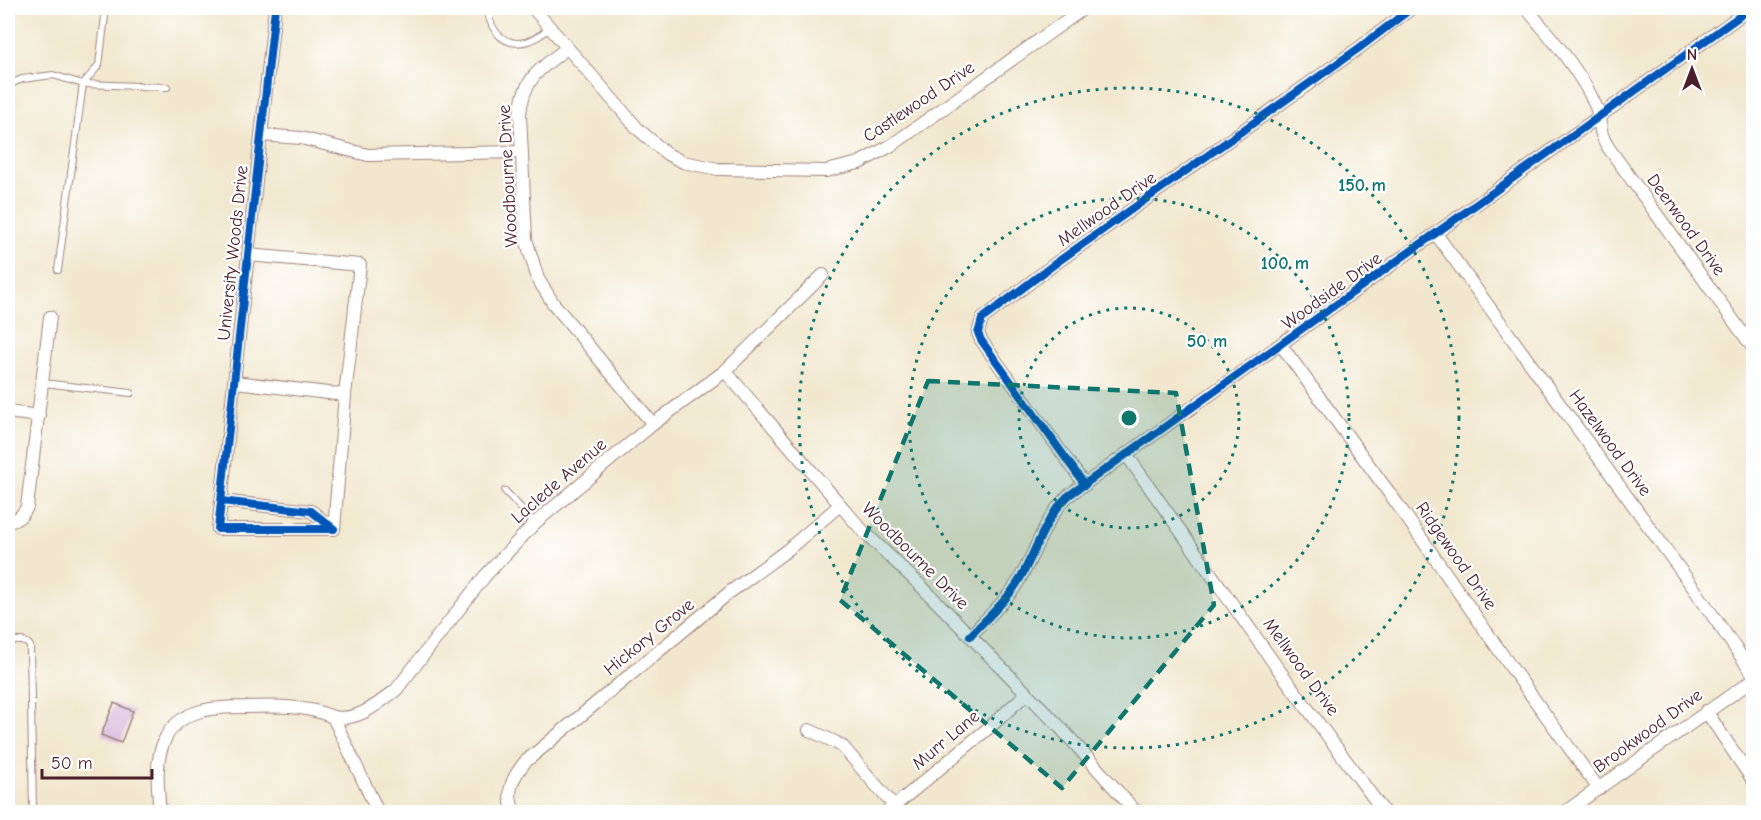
<svg xmlns="http://www.w3.org/2000/svg" width="1761" height="820" font-family="'Comic Neue',sans-serif">
  <rect width="100%" height="100%" fill="#fff"/>
  <filter id="ink" filterUnits="userSpaceOnUse"><feTurbulence type="fractalNoise" baseFrequency=".0167" numOctaves="2"/><feDisplacementMap in="SourceGraphic" scale="12" xChannelSelector="R" yChannelSelector="G"/><feConvolveMatrix kernelMatrix="1 2 1 2 8 2 1 2 1" color-interpolation-filters="sRGB"/></filter>
  <filter id="wash" filterUnits="userSpaceOnUse"><feTurbulence type="fractalNoise" baseFrequency=".008" numOctaves="4" result="noise"/><feDisplacementMap in="SourceGraphic" scale="24" xChannelSelector="R" yChannelSelector="G"/><feGaussianBlur stdDeviation="1.35" result="paint"/><feColorMatrix in="noise" values="0 0 0 0 0 0 0 0 0 0 0 0 0 0 0 0 0 1.4 0 .05"/><feComposite in="paint" operator="in"/></filter>
  <g filter="url(#wash)">
    <rect width="100%" height="100%" fill="#f1e7ce"/>
    <g id="blocks">
      <path fill="#d6b4d9" d="M114,703L133,711L121,743L101,735Z"/>
    </g>
  </g>
  <g filter="url(#ink)">
    <use href="#blocks" fill-opacity="0" stroke="#9e837c" stroke-width="1.5"/>
    <g fill="none" stroke-linecap="round" stroke-linejoin="round">
      <g stroke="#9e837c" stroke-width="8">
        <g id="service">
          <path d="M106,8L99,65L83,84L167,87"/>
          <path d="M487,8C493,47 523,53 550,27"/>
          <path d="M8,85L22,79L53,75L83,84L58,270"/>
          <path d="M43,383L131,393"/>
          <path d="M505,491L535,523"/>
          <path d="M8,641C16,641 25,639 30,646L33,812"/>
        </g>
      </g>
      <g stroke="#9e837c" stroke-width="14">
        <g id="minor">
          <path d="M533,8L638,129L667,154L683,162L718,169L826,171L859,163L892,145L1084,8"/>
          <path d="M1526,8C1550,36 1582,73 1596,107C1602,122 1597,130 1608,147L1754,349"/>
          <path d="M567,48C541,68 523,78 520,114L526,239L538,279L553,303L653,424"/>
          <path d="M261,135L301,138L368,155L522,152"/>
          <path d="M1436,234L1695,590L1754,675"/>
          <path d="M248,255L360,265L345,395L334,529"/>
          <path d="M1281,345L1398,505L1513,670L1599,789"/>
          <path d="M725,371L862,530L920,585L1059,726L1136,812"/>
          <path d="M235,382L345,395"/>
          <path d="M8,412L39,416"/>
          <path d="M1126,454L1276,666L1384,812"/>
          <path d="M1085,485L981,340L978,333L982,319L1056,263L1359,48L1412,8"/>
          <path d="M221,501L311,511L334,529H218L275,8"/>
          <path d="M8,522C18,520 22,516 27,507L50,317"/>
          <path d="M970,636C985,620 1002,605 1014,588C1035,558 1041,522 1068,496L1751,8"/>
          <path d="M1706,711L1754,782"/>
          <path d="M333,717C357,722 378,704 396,690L485,576L535,523L653,424L725,371L823,275"/>
          <path d="M809,730L835,742L843,747L894,806"/>
          <path d="M160,812C158,789 154,762 165,739C180,708 216,707 246,707C276,706 305,705 333,717L378,812"/>
          <path d="M514,812C506,792 511,779 525,762L730,592L786,551L840,505"/>
          <path d="M887,812L991,726L1026,694"/>
          <path d="M1565,812L1754,679"/>
        </g>
      </g>
      <use href="#service" stroke="#fff" stroke-width="6"/>
      <use href="#minor" stroke="#fff" stroke-width="12"/>
      <g stroke="#fff" stroke-width="11">
        <g id="cycleway">
          <path d="M1085,485L981,340L978,333L982,319L1056,263L1359,48L1412,8"/>
          <path d="M221,501L311,511L334,529H218L275,8"/>
          <path d="M970,636C985,620 1002,605 1014,588C1035,558 1041,522 1068,496L1751,8"/>
        </g>
      </g>
      <use href="#cycleway" stroke="#0057b8" stroke-width="8"/>
    </g>
  </g>
  <path fill="#0f766e" fill-opacity="0.2" stroke="#0f766e" stroke-width="4.5" stroke-dasharray="12 8" stroke-linejoin="round" d="M928,381L1176,393L1214,605L1062,788L840,600Z"/>
  <g fill="none" stroke="#0f766e" stroke-width="3" stroke-dasharray="3 6">
    <circle cx="1129" cy="418" r="110"/>
    <circle cx="1129" cy="418" r="220"/>
    <circle cx="1129" cy="418" r="330"/>
  </g>
  <g text-anchor="middle" dominant-baseline="central" stroke-width="4.5" stroke-linejoin="round" paint-order="stroke">
    <g font-size="18" fill="#4a1f2b" stroke="#fff">
      <text transform="translate(919 102) rotate(-34)">Castlewood Drive</text>
      <text transform="translate(508 176) rotate(-93)">Woodbourne Drive</text>
      <text transform="translate(1107 209) rotate(-35)">Mellwood Drive</text>
      <text transform="translate(1686 225) rotate(54)">Deerwood Drive</text>
      <text transform="translate(233 253) rotate(-84)">University Woods Drive</text>
      <text transform="translate(1332 291) rotate(-36)">Woodside Drive</text>
      <text transform="translate(1610 443) rotate(54)">Hazelwood Drive</text>
      <text transform="translate(559 481) rotate(-41)">Laclede Avenue</text>
      <text transform="translate(915 556) rotate(45)">Woodbourne Drive</text>
      <text transform="translate(1456 556) rotate(55)">Ridgewood Drive</text>
      <text transform="translate(649 637) rotate(-39)">Hickory Grove</text>
      <text transform="translate(1301 667) rotate(54)">Mellwood Drive</text>
      <text transform="translate(1648 731) rotate(-36)">Brookwood Drive</text>
      <text transform="translate(946 740) rotate(-40)">Murr Lane</text>
    </g>
  </g>
  <circle cx="1129" cy="418" r="9" fill="#0f766e" stroke="#fff" stroke-width="3"/>
  <g font-size="18" text-anchor="middle" font-weight="bold" fill="#0f766e" stroke="#fff" stroke-width="4.5" stroke-linejoin="round" paint-order="stroke">
    <text x="1362" y="191">150 m</text>
    <text x="1285" y="269">100 m</text>
    <text x="1207" y="347">50 m</text>
  </g>
  <rect width="1761" height="820" fill="none" stroke="#fff" stroke-width="30"/>
  <g transform="translate(1692 69)" stroke="#ffffff" stroke-width="4.5" paint-order="stroke">
  <path d="M0-4.5L10 22L0 15L-10 22Z" fill="#4a1f2b"/>
  <text y="-9" font-size="16" font-weight="bold" text-anchor="middle" fill="#4a1f2b">N</text>
  </g>
  <path d="M42 769v9h110v-9" fill="none" stroke="#4a1f2b" stroke-width="3"/>
  <text x="51" y="769" font-size="18" fill="#4a1f2b" stroke="#ffffff" stroke-width="4.5" paint-order="stroke">50 m</text>
</svg>
